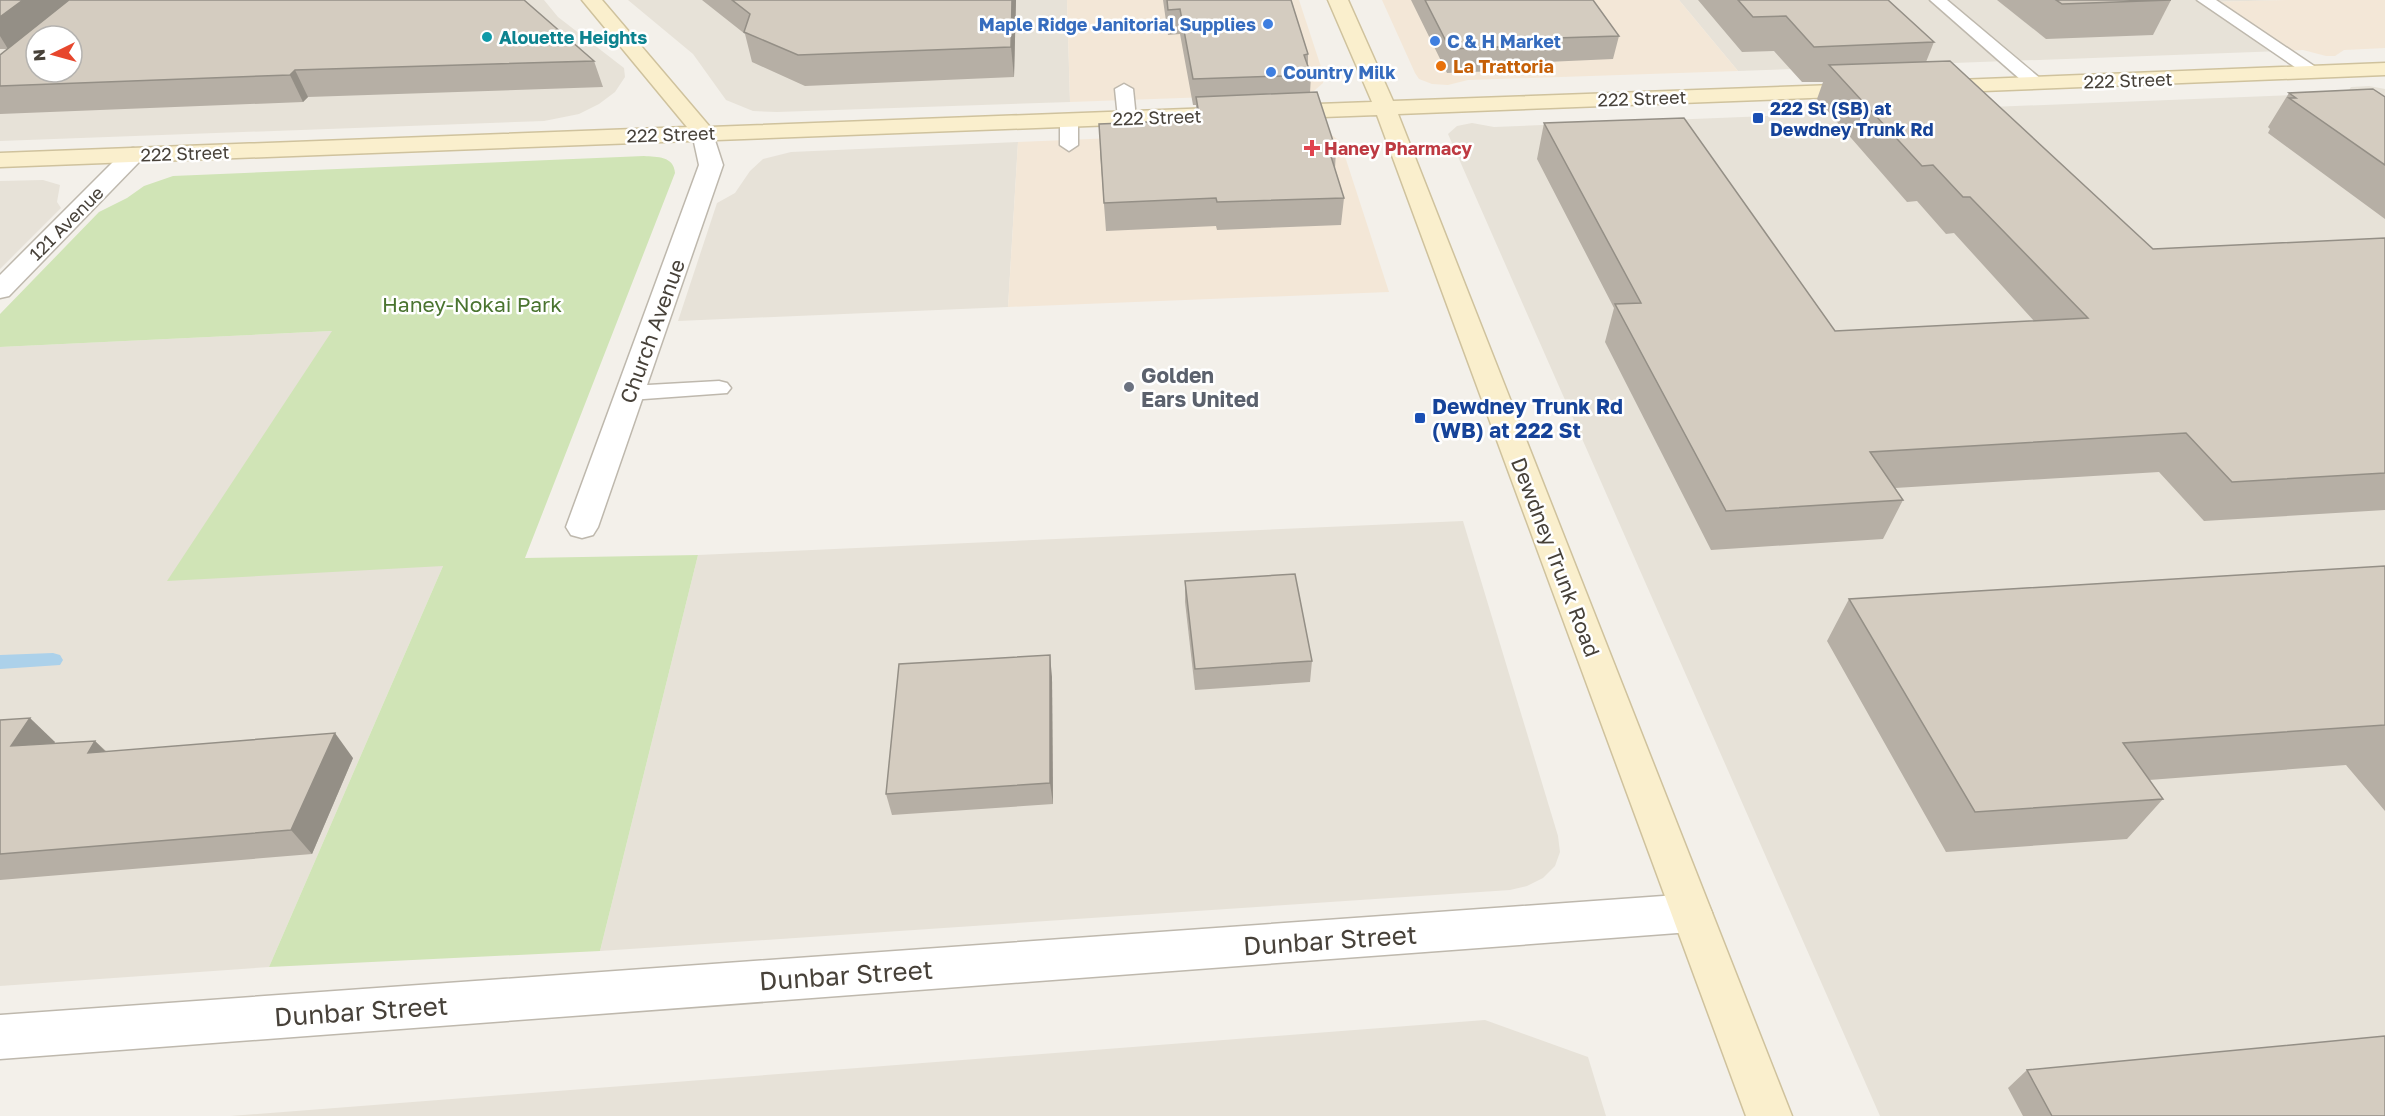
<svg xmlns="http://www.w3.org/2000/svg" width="2385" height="1116" font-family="'Golos Text',sans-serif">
  <rect width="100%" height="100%" fill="#f3f0ea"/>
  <g fill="#e7e2d8" fill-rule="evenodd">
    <path d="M0,0H544L558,17L624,68L625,77L615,92L599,104L579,114L544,121L0,141ZM36,36H72V72H36Z"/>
    <path d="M628,0H1067L1070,102L777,112L753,111L726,100L693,54Z"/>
    <path d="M1679,0H2286L2210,2L2282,51L1738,71Z"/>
    <path d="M2369,86L2385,89V1116H1880L1448,134L1457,126L1472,123L1494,127L2341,93H2347L2351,87Z"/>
    <path d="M1018,142L1008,307L678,321L717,203L735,193L750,171L763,159L791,152Z"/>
    <path d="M43,180L60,185L57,202L61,208L0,269V181Z"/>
    <path d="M333,331L443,566L269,967L0,986V347Z"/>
    <path d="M1463,521L1558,836L1560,852L1555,866L1543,878L1527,886L1510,890L600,951L698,555Z"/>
    <path d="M1485,1020L1588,1057L1606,1116H230Z"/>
  </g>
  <g fill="#f3e7d7">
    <path d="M1067,0H1299L1324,76L1323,83L1314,91L1296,94L1070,102Z"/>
    <path d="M1382,0H1679L1738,71L1468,80L1448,85L1432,84L1419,79L1415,73Z"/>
    <path d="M2286,0H2385V48L2344,50L2335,56H2326L2303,50L2282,51L2209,2Z"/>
    <path d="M1311,130L1330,134L1340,141L1389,292L1008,307L1018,142Z"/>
  </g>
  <path fill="#d0e4b6" d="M644,156C657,157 674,156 675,173L525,558L698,555L600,951L269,967L443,566L167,581L332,331L0,347V314L99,212L127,198L144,186L173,176Z"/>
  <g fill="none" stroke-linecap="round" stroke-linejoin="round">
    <path fill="#acd1ea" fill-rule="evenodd" d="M53,653L60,655L63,660L60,665L0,669V655Z"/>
    <g stroke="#beb8ad" stroke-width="3">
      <g id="lane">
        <path d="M1930,0H1947L2041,79L2044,83L2041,87H2029Z"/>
        <path d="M2197,0H2216L2323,72L2314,77L2308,76Z"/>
        <path d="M1124,84L1133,89L1136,118L1127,123L1118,118L1115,89Z"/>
        <path d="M1069,115L1078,120V145L1069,151L1060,145V120Z"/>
        <path d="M719,381L727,383L731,388L727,393L630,400L622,398L618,393L622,388L630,386Z"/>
      </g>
    </g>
    <g stroke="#beb8ad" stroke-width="3">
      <g id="street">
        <path d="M703,126L711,128L723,165L598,527L593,535L582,538L571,535L566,527L699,165L692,133L695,128Z"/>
        <path d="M133,148L141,150L144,155L141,160L9,296L0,298V275L125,150Z"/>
        <path d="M1691,894L1706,900L1712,913L1706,926L1691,932L0,1059V1015Z"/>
      </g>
    </g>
    <g stroke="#cfc29d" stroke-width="3">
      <g id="secondary">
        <path d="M582,0H602L710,127L1372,102L1328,0H1348L1393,101L1863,84L1871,85L1874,90L1871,95L1863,96L1398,114L1792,1116H1746L1377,115L0,167V153L687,127Z"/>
        <path d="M2385,63V75L1932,93L1924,92L1921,87L1924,82L1932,81Z"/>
      </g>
    </g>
    <use href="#lane" fill="#fff" fill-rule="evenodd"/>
    <use href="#street" fill="#fff" fill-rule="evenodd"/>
    <use href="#secondary" fill="#faefcd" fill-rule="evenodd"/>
  </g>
  <g fill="#b6afa5">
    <path d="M0,0L594,61L603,87L308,97L303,102L0,114V55L8,49H0Z"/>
    <path d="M702,0H1016L1014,77L805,86L752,62L745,34Z"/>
    <path d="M1163,0H1291L1308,54V65L1311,75L1310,93L1336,150L1335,169L1344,198L1341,225L1217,230L1216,226L1106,231L1100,151L1196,121V105H1193L1180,34L1168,35Z"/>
    <path d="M1411,0H1593L1619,36L1613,59L1522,63L1520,70L1447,73Z"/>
    <path d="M1698,0H1888L1934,42L1926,62L2153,249L2385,238V510L2204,521L2159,472L1895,488L1903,500L1883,539L1711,550L1605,342L1614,308L1537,159L1544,123L1835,331L2034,321L1954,233L1946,234L1917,201L1907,202L1817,99L1823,82H1802L1774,51L1742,52Z"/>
    <path d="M1997,0H2171L2153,35L2046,39Z"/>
    <path d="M2289,93L2385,97V219L2268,133L2270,129L2268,127Z"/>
    <path d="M2385,566V811L2346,765L2149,780L2163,799L2127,839L1946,852L1827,641L1849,599Z"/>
    <path d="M1185,581L1312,661L1310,682L1195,690L1185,602Z"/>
    <path d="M1052,677L1053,804L892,815L886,794Z"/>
    <path d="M0,720L55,742L54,743L95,741L106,751L353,758L312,854L0,880Z"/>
    <path d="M2027,1070L2385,1116H2023L2008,1088Z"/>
  </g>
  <g fill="#948f86">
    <path d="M23,0H69L8,49L0,36V17Z"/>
    <path d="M1012,0H1016L1014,77L1011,47Z"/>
    <path d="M295,70L308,97L303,102L290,75Z"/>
    <path d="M1050,655L1052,677L1053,804L1050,783Z"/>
    <path d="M30,718L55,742L37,771L11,746Z"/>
    <path d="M335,733L353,758L312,854L291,830Z"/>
    <path d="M95,741L119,765L88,753Z"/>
  </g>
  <g fill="#d4ccc0" stroke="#948f86" stroke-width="1.5" fill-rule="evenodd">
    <path d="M0,0H23L0,17Z"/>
    <path d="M69,0H524L594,61L295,70L290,75L0,86V55ZM36,36H72V72H36Z"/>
    <path d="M732,0H1012L1011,47L798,55L744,32L750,14Z"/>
    <path d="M1167,0H1291L1308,54L1304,55L1311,75L1193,79L1180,9L1168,10Z"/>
    <path d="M1425,0H1593L1619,36L1520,39L1525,46L1450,49Z"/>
    <path d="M1738,0H1888L1934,42L1814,47L1786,16L1753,17Z"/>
    <path d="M2056,0H2171L2062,4Z"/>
    <path d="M1950,61L2153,249L2385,238V473L2232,482L2186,433L1870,452L1903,500L1726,511L1615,304L1641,303L1544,123L1684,118L1835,331L2088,318L1970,197H1963L1933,165L1922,166L1829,65Z"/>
    <path d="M2373,89L2385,97V165L2289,98H2296L2289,93Z"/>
    <path d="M1317,92L1336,150H1329L1344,198L1217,202L1216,198L1104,203L1099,124L1200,120L1196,97Z"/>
    <path d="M2385,566V725L2123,743L2163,799L1975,812L1849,599Z"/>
    <path d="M1295,574L1312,661L1195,669L1185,581Z"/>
    <path d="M1050,655V783L886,794L899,664Z"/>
    <path d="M30,718L11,746L95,741L88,753L335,733L291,830L0,854V720Z"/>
    <path d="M2385,1036V1116H2052L2027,1070Z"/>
  </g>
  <g fill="#3f7fe0" stroke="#fff" stroke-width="2">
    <circle cx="1268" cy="24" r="6"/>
    <circle cx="1435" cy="41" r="6"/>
    <circle cx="1271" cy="72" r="6"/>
  </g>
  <circle fill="#0f9aa8" stroke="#fff" stroke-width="2" cx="487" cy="37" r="6"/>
  <circle fill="#e8710a" stroke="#fff" stroke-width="2" cx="1441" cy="66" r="6"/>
  <g fill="#1a4fb4" stroke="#fff" stroke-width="2">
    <rect x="1752" y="112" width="12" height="12" rx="3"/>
    <rect x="1414" y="412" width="12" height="12" rx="3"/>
  </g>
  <path fill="#e0444e" stroke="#fff" stroke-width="2" d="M1309 139h6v6h6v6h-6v6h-6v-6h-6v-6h6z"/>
  <circle fill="#6b7280" stroke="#fff" stroke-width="2" cx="1129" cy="387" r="6"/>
  <g text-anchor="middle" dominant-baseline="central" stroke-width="5" stroke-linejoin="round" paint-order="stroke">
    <g font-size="18" font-weight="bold" fill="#366cbe" stroke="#fff" text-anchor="start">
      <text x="1256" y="24" text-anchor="end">Maple Ridge Janitorial Supplies</text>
      <text x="1447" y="41">C &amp; H Market</text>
      <text x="1283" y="72">Country Milk</text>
    </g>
    <g font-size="18" font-weight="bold" fill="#0d838f" stroke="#fff" text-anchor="start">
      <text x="499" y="37">Alouette Heights</text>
    </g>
    <g font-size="18" font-weight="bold" fill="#c56008" stroke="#fff" text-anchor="start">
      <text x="1453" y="66">La Trattoria</text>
    </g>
    <g font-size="18" fill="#474139" stroke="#fff">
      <text transform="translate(2128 80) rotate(-2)">222 Street</text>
      <text transform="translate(1642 98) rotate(-2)">222 Street</text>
      <text transform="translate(1157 117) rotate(-2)">222 Street</text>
      <text transform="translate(671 134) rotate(-2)">222 Street</text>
      <text transform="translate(185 153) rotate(-2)">222 Street</text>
      <text transform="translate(66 223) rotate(-45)">121 Avenue</text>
    </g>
    <g font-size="18" font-weight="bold" fill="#164399" stroke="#fff" text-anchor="start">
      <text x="1770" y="108">222 St (SB) at<tspan x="1770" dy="21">Dewdney Trunk Rd</tspan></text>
    </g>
    <g font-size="18" font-weight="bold" fill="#be3a42" stroke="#fff" text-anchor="start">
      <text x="1324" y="148">Haney Pharmacy</text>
    </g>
    <g font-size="21" fill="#4a7430" stroke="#fff">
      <text x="472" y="304">Haney-Nokai Park</text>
    </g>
    <g font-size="21" fill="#474139" stroke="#fff">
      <text transform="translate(652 331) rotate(-70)">Church Avenue</text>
      <text transform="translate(1556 557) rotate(69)">Dewdney Trunk Road</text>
    </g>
    <g font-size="21" font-weight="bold" fill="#5b616d" stroke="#fff" text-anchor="start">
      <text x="1141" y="375">Golden<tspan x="1141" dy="24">Ears United</tspan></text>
    </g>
    <g font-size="21" font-weight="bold" fill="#164399" stroke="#fff" text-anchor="start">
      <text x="1432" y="406">Dewdney Trunk Rd<tspan x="1432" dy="24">(WB) at 222 St</tspan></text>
    </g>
    <g font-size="26" fill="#474139" stroke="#fff">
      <text transform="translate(1330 940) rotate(-4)">Dunbar Street</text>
      <text transform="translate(846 975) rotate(-4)">Dunbar Street</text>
      <text transform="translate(361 1011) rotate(-4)">Dunbar Street</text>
    </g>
  </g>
  <g transform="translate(54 54) rotate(265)"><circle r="28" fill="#ffffff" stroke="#b5b3b0" stroke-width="1.5"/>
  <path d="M0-4.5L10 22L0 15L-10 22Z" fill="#e7472d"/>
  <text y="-9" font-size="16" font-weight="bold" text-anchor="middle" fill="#474139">N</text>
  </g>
</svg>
